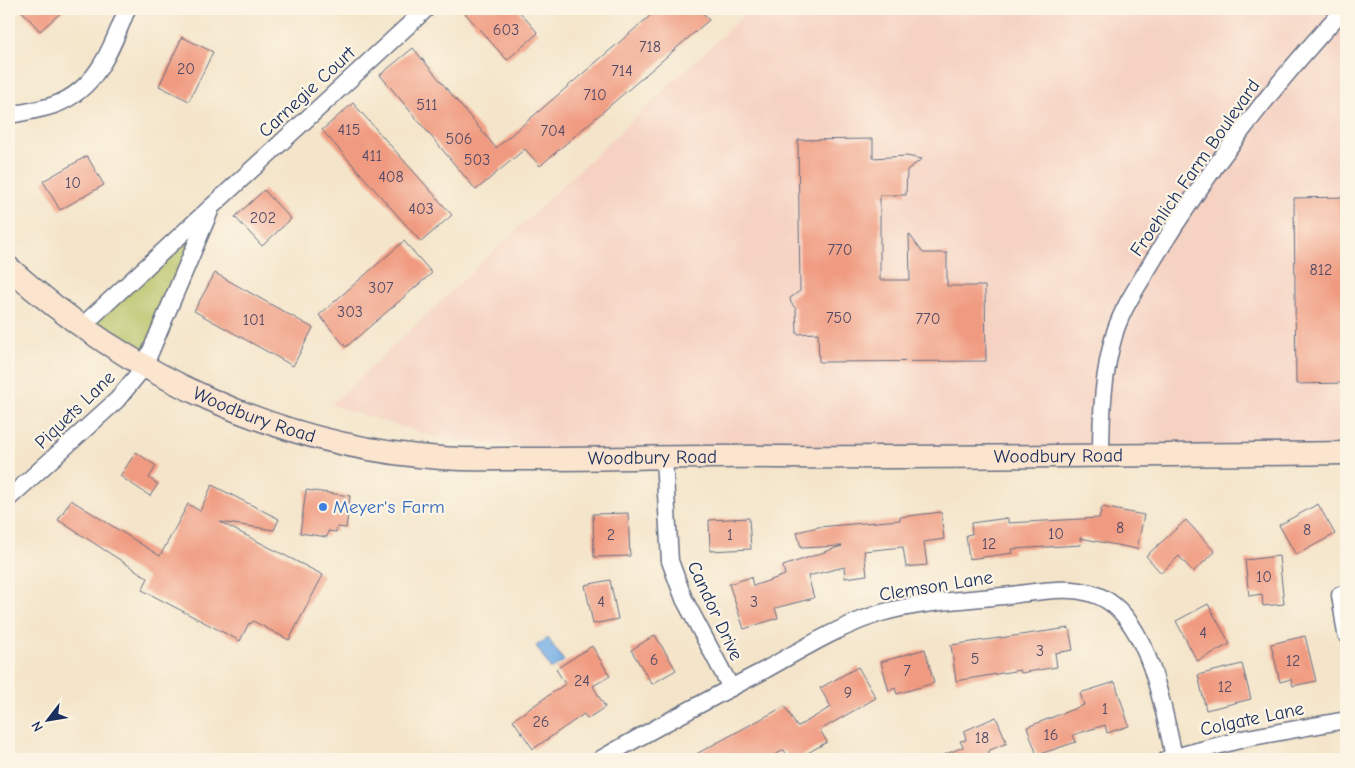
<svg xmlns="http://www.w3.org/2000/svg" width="1355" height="768" font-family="'Comic Neue',sans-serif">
  <rect width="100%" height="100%" fill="#fcf5e5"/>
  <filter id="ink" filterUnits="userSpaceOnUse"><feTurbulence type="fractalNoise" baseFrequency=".02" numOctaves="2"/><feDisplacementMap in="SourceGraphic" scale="10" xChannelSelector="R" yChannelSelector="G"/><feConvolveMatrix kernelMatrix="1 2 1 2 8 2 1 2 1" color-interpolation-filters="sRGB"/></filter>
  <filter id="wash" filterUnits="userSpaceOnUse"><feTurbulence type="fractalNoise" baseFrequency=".0096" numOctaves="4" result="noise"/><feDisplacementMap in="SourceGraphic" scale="20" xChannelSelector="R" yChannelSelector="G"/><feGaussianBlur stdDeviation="1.12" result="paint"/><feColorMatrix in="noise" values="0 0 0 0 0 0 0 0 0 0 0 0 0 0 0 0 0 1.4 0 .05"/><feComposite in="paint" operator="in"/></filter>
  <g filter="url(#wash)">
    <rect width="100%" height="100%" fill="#f4e5ca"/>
    <path fill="#f5d2c2" d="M750,9H1346V449L604,455L438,438L331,405Z"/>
    <path fill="#b3bf61" stroke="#677760" d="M208,210L143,364L84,327Z"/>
    <path fill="#75aee5" stroke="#486ea2" d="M548,638L564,661L551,669L536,646Z"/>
    <g id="blocks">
      <g fill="#f09b81">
        <path d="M20,9H65L40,31Z"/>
        <path d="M461,9H517L538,33L507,60Z"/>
        <path d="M658,9H700L709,20L540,166L525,149L476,190L380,75L413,48L496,148Z"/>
        <path d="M182,37L213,52L189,101L159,86Z"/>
        <path d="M353,103L452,215L421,242L322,130Z"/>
        <path d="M873,139V158L906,156L922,159L907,170L906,195H880V280H910L909,234L923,253H947V286H985L986,361L819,362L818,333L797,334L796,309L791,303L790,298L800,291L798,140Z"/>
        <path d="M87,156L104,185L60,210L43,181Z"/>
        <path d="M264,190L291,219L262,246L235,217Z"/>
        <path d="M1346,197V383L1296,384L1294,198Z"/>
        <path d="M404,241L432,273L346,347L319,315Z"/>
        <path d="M215,273L313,328L293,366L194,311Z"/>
        <path d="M136,452L156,466L149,478L158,484L150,496L120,476Z"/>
        <path d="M212,485L279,519L274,530L220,522L323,575L289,640L253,621L251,624L249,623L240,641L142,590L148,578L58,520L71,500L160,556L188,504L200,511Z"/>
        <path d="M306,490L350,496L346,528L337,527L336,532L328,531L327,537L300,533Z"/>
        <path d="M1318,504L1335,534L1296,555L1279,525Z"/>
        <path d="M1102,507L1144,515L1137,549L1080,538L1081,545L1012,549L1013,553L969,559L966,535L972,534L971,523L1008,518V523L1099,518Z"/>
        <path d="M941,512L944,539L924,542L927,565L906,567L903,547L864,551L867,575L845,578L844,567L808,576L814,598L775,608L778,618L744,629L729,584L751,577L753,586L785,575L783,566L842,546L801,548L797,532L818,527L900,520V517Z"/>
        <path d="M628,513L630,556L594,557L593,514Z"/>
        <path d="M749,518L751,549L710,551L709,520Z"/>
        <path d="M1186,520L1215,552L1193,572L1179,556L1161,573L1146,556Z"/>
        <path d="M1279,556L1284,604L1263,606L1262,594L1249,596L1245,560Z"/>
        <path d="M610,580L618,619L593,624L585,585Z"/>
        <path d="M1208,604L1230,644L1197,661L1176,621Z"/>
        <path d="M1069,628L1073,650L1055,653L1057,667L1021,673L1020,670L956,681L951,645Z"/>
        <path d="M655,635L676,670L652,684L631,650Z"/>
        <path d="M1305,636L1316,681L1293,686L1291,679L1280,682L1271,644Z"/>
        <path d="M592,646L610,676L593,686L605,707L587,719L584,714L533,749L513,720L565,684L556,669Z"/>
        <path d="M925,649L934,683L897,694L895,688L889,691L881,662Z"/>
        <path d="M1242,664L1251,699L1206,710L1198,675Z"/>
        <path d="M858,667L876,698L820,730L827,742L797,759H789L784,750L767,759H687L785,706L797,727L831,707L820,688Z"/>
        <path d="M1115,682L1129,726L1107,733L1105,725L1073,735L1076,742L1037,755L1027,727L1084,705L1080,693Z"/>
        <path d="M996,717L1007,743L988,751L991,759H934L963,747L960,741L966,740L964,731Z"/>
      </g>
    </g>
  </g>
  <g filter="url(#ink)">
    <use href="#blocks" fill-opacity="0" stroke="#676f84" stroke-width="1"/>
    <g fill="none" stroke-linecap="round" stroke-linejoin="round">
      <g stroke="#676f84" stroke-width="19">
        <g id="minor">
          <path d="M9,115C24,112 40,110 54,105C97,90 112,47 127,9"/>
          <path d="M81,327L426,9"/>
          <path d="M1101,456C1101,415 1103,372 1115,332C1123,307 1139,284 1152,262C1205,174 1274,84 1344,9"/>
          <path d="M664,459L670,561L684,599L731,688"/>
          <path d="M9,498L117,400L144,367L210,211"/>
          <path d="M1340,595L1346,634"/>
          <path d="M601,759C654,728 708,700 763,671C801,650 839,626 881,613C923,601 969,600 1012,595C1042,591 1081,583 1108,601C1150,628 1164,711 1174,757"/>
          <path d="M1167,759L1247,738L1346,720"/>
        </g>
      </g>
      <g stroke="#676f84" stroke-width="25">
        <g id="secondary">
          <path id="s1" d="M9,268C128,375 280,447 441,458C468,460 497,459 524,459C608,459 692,456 775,457C966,458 1156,455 1346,453"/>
        </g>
      </g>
      <use href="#minor" stroke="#fff" stroke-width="16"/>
      <use href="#secondary" stroke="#fbe5cf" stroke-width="22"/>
    </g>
  </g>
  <circle fill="#3f7fe0" stroke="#fcf5e5" stroke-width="2" cx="323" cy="507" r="5"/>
  <g text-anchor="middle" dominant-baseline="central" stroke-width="4.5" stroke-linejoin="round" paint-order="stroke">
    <g font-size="16" fill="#504a67">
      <text x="506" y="30">603</text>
      <text x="650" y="47">718</text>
      <text x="186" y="69">20</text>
      <text x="622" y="71">714</text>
      <text x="595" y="95">710</text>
      <text x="427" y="105">511</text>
      <text x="349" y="130">415</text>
      <text x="553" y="131">704</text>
      <text x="459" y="139">506</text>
      <text x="372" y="156">411</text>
      <text x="477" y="160">503</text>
      <text x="391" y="177">408</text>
      <text x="73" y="183">10</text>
      <text x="421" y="209">403</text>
      <text x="263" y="218">202</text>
      <text x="840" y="250">770</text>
      <text x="1321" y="270">812</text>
      <text x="381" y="288">307</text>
      <text x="350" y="312">303</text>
      <text x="839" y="318">750</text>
      <text x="928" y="319">770</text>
      <text x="254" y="320">101</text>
      <text x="1120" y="528">8</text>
      <text x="1307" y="530">8</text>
      <text x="1056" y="534">10</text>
      <text x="611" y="535">2</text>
      <text x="730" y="535">1</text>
      <text x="989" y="544">12</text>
      <text x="1264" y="577">10</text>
      <text x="601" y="602">4</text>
      <text x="754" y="602">3</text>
      <text x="1203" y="633">4</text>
      <text x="1040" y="651">3</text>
      <text x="975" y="659">5</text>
      <text x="654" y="660">6</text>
      <text x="1293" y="661">12</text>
      <text x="907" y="671">7</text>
      <text x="582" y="681">24</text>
      <text x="1225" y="687">12</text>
      <text x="848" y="693">9</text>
      <text x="1105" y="709">1</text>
      <text x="541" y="722">26</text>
      <text x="1051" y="735">16</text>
      <text x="982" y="738">18</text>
    </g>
    <g font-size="19" fill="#1b2f5e" stroke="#fcf5e5">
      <text transform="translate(307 92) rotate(-43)">Carnegie Court</text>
      <text transform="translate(1195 168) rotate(-55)">Froehlich Farm Boulevard</text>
      <text transform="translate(75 410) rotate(-44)">Piquets Lane</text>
      <text stroke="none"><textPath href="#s1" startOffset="288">Woodbury Road</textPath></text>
      <text stroke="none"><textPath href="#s1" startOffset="1098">Woodbury Road</textPath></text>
      <text stroke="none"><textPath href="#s1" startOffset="692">Woodbury Road</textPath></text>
      <text transform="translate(936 586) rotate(-9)">Clemson Lane</text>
      <text transform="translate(715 611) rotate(65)">Candor Drive</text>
      <text transform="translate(1252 719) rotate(-12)">Colgate Lane</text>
    </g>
    <g font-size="19" fill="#366cbe" stroke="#fcf5e5" text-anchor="start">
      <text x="333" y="507">Meyer's Farm</text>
    </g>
  </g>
  <rect width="1355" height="768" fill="none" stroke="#fcf5e5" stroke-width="30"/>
  <g transform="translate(48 720) rotate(239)" stroke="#fcf5e5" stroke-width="4" paint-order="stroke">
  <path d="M0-4L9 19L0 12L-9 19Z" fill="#1b2f5e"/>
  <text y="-8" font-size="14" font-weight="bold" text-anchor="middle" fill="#1b2f5e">N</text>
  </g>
</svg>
